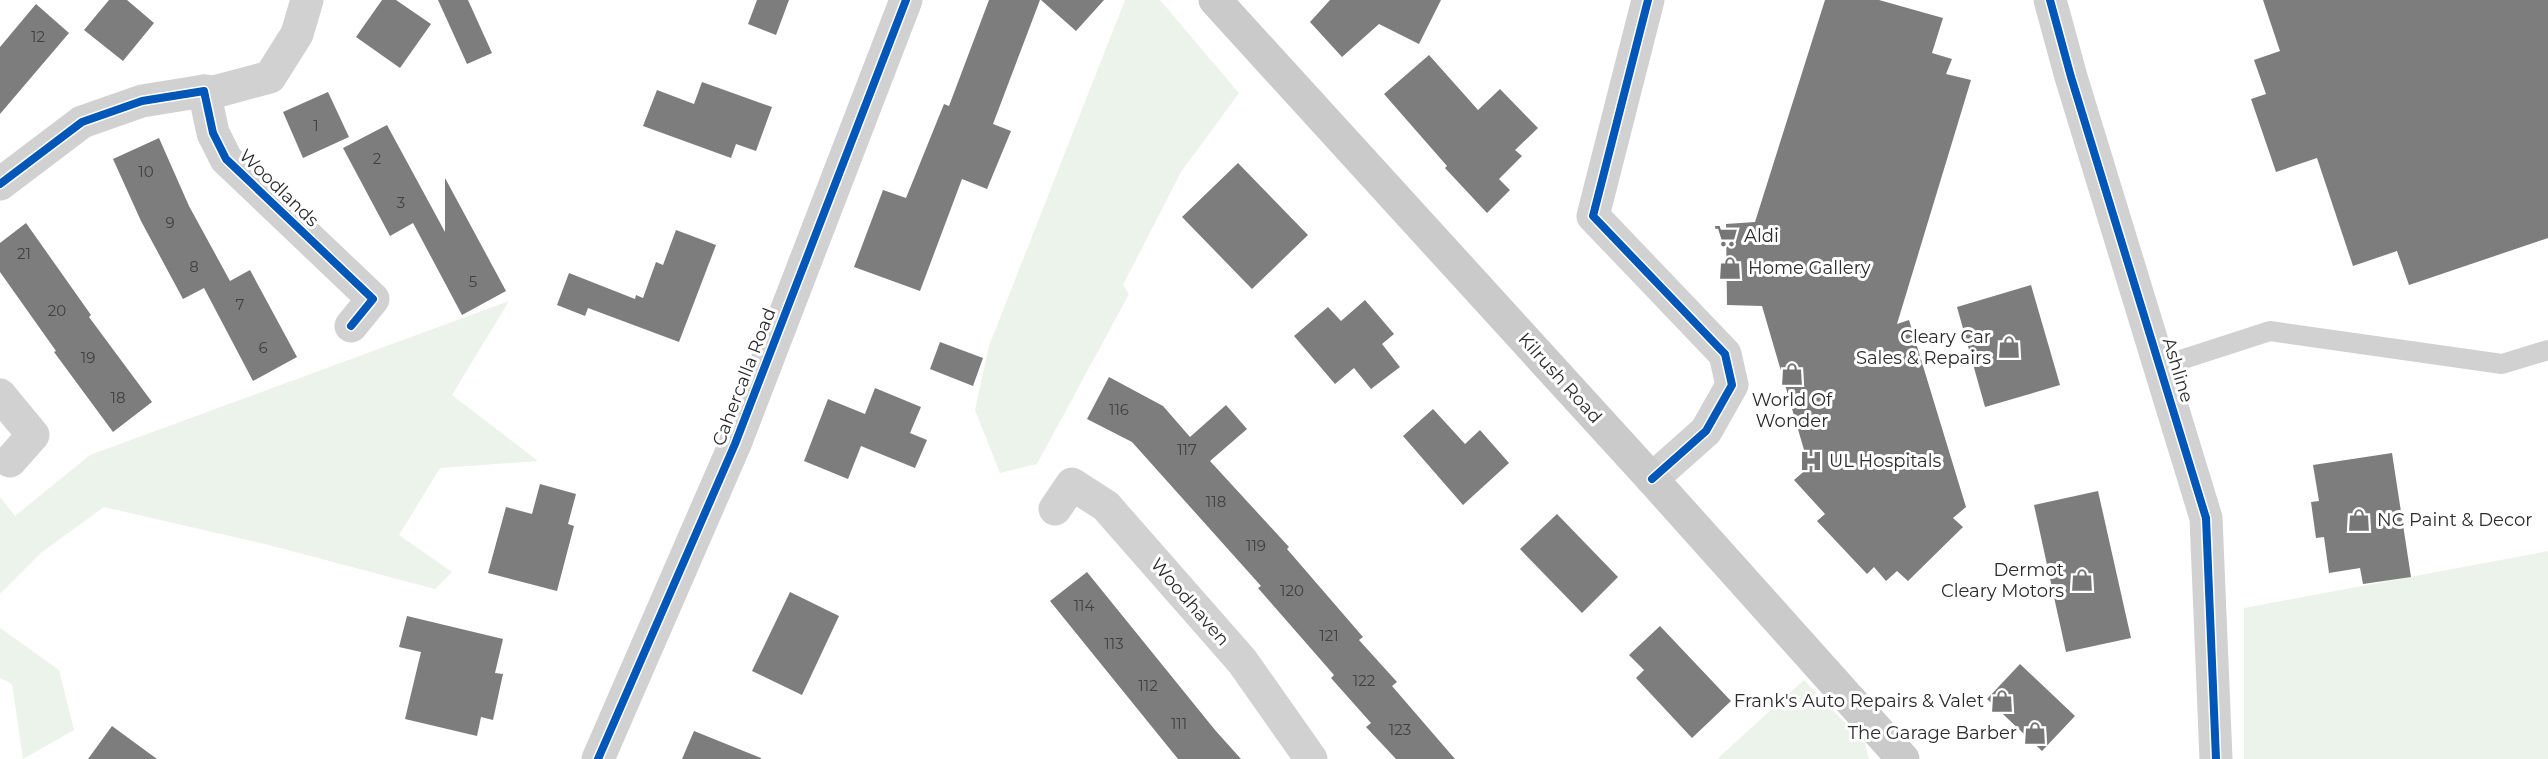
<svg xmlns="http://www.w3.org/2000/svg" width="2548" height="759" font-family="Montserrat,sans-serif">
  <rect width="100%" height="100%" fill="#fff"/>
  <g fill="#ecf3ea">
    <path d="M1125,0H1160L1239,93L1181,172L1123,285L1129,294L1037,464L1000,473L975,410L989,346Z"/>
    <path d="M509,301L452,395L538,461L440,468L399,535L452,572L435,589L265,544L104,507L42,552L0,594V497L15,516L90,455Z"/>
    <path d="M2548,551V759H2244V608Z"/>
    <path d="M0,628L59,670L74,730L23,759L12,684L0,678Z"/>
    <path d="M1804,680L1865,744L1869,759H1717Z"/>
  </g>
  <g fill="#7d7d7d">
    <path d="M109,0H127L154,23L123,61L84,30Z"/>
    <path d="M382,0H396L431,24L400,68L356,37Z"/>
    <path d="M438,0H468L492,53L467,64Z"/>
    <path d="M757,0H789L776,35L748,24Z"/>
    <path d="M989,0H1040L993,124L1011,131L987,189L962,179L920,291L854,267L883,190L906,198L944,104L949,106Z"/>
    <path d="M1041,0H1104L1076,31Z"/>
    <path d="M1330,0H1441L1419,44L1379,24L1342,57L1310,22Z"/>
    <path d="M1825,0H1879L1943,18L1932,53L1952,59L1946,74L1971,80L1897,324L1909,320L1966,507L1953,518L1963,527L1908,581L1897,571L1886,581L1874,567L1867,574L1817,521L1825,514L1794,480L1809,467L1762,306L1727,305L1726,224L1755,222Z"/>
    <path d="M2263,0H2548V238L2409,285L2397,251L2353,266L2317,158L2276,172L2251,99L2266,94L2254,60L2280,51Z"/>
    <path d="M36,4L69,33L0,114V47Z"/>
    <path d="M1429,55L1478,110L1500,89L1538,128L1515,150L1522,156L1499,179L1510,190L1487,213L1445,168L1447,166L1384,94Z"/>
    <path d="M702,82L772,107L756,151L736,144L731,158L643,126L657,90L694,104Z"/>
    <path d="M328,92L349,137L303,158L283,112Z"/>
    <path d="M387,125L445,232V178L506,291L462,315L413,223L390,236L343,148Z"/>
    <path d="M159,138L189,206L230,281L250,270L297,357L253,381L204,288L183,299L141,221L113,159Z"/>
    <path d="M1238,163L1308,235L1252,289L1182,217Z"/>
    <path d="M26,223L91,315L89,317L152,402L113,432L54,352L56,351L0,272V243Z"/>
    <path d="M676,230L716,245L679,342L588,308L585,316L557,305L569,273L635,299L636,295L643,298L656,262L663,265Z"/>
    <path d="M2031,285L2060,385L1985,407L1957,307Z"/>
    <path d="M1365,300L1394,334L1382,344L1400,367L1371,389L1354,368L1335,384L1294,336L1328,307L1341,321Z"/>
    <path d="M940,342L983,358L973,386L930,369Z"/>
    <path d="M1109,377L1163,406L1190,437L1226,405L1247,429L1210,461L1289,547L1287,549L1363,637L1359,640L1397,682L1392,686L1455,759H1396L1366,727L1371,723L1331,678L1334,675L1258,588L1261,586L1132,442L1087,419Z"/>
    <path d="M875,388L921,407L910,433L927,440L915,468L861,446L848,479L804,461L828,399L865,414Z"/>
    <path d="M1433,409L1465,444L1480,430L1509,463L1463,505L1403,436Z"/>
    <path d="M2392,453L2411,577L2363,584L2360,568L2329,573L2324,537L2316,538L2311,502L2319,501L2313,465Z"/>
    <path d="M540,484L576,494L568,524L574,526L557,591L488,573L506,507L532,514Z"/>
    <path d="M2098,491L2131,638L2066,652L2034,505Z"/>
    <path d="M1557,514L1618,577L1582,613L1520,549Z"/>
    <path d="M1087,572L1215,730L1241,759H1178L1050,601Z"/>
    <path d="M790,592L839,616L802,695L752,671Z"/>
    <path d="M407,616L503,639L495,673L503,674L493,720L481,717L477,736L405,719L421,652L399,647Z"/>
    <path d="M1660,626L1731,701L1692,738L1636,678L1644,670L1629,655Z"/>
    <path d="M2020,664L2075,716L2042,751L1987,699Z"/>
    <path d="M112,726L157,759H88Z"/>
    <path d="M694,731L761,758V759H682Z"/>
  </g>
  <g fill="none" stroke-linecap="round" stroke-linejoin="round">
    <path stroke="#d1d1d1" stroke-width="20" d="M2162,366L2270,331L2502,364L2548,350"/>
    <g stroke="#d1d1d1" stroke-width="33">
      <path d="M1648,0L1593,216L1725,354L1732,385L1706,431L1652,479"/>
      <path d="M204,91L214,92L270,77L297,34L307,0"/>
      <path d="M0,184L82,122L142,101L204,91L213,133L226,159L373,299L351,326"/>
      <path d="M0,395L33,435L10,461"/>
      <path d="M1055,509L1072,484L1106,506L1242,661L1311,759"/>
    </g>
    <g stroke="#d1d1d1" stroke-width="33">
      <path d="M2050,0L2071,77L2206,518L2216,759"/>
      <path d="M598,759L735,444L906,0"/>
    </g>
    <path stroke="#cacaca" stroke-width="33" d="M1215,0L1652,479L1903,759"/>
    <g stroke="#fff" stroke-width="11">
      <g id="cycleway">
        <path d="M1648,0L1593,216L1725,354L1732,385L1706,431L1652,479"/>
        <path d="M2050,0L2071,77L2206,518L2216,759"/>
        <path d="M0,184L82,122L142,101L204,91L213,133L226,159L373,299L351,326"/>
        <path d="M598,759L735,444L906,0"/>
      </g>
    </g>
    <use href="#cycleway" stroke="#0057b8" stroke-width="8"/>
  </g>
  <defs>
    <g id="supermarket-bare" transform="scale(1.8)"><path d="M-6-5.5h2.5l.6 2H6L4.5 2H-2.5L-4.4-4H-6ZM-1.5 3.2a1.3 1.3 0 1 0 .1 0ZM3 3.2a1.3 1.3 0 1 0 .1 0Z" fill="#767676" stroke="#fff" stroke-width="2.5" paint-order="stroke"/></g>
    <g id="shop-bare" transform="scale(1.8)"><path d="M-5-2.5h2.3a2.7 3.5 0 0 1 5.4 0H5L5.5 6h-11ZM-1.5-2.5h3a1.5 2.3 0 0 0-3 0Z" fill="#767676" stroke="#fff" stroke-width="2.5" paint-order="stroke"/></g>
    <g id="hospital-bare" transform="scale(1.8)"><path d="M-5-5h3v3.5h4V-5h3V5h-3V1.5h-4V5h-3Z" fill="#767676" stroke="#fff" stroke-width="2.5" paint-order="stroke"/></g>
  </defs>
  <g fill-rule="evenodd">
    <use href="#supermarket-bare" x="1726" y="236"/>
    <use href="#shop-bare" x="1730" y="268"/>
    <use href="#shop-bare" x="2009" y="347"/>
    <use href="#shop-bare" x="1792" y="374"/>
    <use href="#hospital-bare" x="1811" y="461"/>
    <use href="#shop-bare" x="2359" y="520"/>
    <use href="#shop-bare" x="2082" y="580"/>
    <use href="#shop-bare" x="2002" y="701"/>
    <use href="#shop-bare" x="2035" y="733"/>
  </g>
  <g text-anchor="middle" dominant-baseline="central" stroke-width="6" stroke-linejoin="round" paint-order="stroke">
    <g font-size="15" fill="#404040">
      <text x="38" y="36">12</text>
      <text x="316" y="125">1</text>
      <text x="377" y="158">2</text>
      <text x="146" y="171">10</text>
      <text x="401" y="202">3</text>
      <text x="170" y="222">9</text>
      <text x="24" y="253">21</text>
      <text x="194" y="266">8</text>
      <text x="473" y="281">5</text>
      <text x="240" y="304">7</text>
      <text x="57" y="310">20</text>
      <text x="263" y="347">6</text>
      <text x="88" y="357">19</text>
      <text x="118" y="397">18</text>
      <text x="1119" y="409">116</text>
      <text x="1187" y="449">117</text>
      <text x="1216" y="501">118</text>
      <text x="1256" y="545">119</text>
      <text x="1292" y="590">120</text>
      <text x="1084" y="605">114</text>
      <text x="1329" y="635">121</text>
      <text x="1114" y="643">113</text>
      <text x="1364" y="680">122</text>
      <text x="1148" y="685">112</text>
      <text x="1179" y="723">111</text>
      <text x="1400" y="729">123</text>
    </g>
    <g font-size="18" fill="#2c2c2c" stroke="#fff">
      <text transform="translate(279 188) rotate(44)">Woodlands</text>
      <text transform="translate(2178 370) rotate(73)">Ashline</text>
      <text transform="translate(744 377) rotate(-69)">Cahercalla Road</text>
      <text transform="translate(1560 378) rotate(48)">Kilrush Road</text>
      <text transform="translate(1190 602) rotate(49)">Woodhaven</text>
    </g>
    <g font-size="18" fill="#2c2c2c" stroke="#fff" text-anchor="start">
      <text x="1744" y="236">Aldi</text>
      <text x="1748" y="268">Home Gallery</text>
      <text x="1991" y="337" text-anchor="end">Cleary Car<tspan x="1991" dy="21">Sales &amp; Repairs</tspan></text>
      <text x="1792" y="400" text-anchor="middle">World Of<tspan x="1792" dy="21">Wonder</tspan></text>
      <text x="1829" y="461">UL Hospitals</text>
      <text x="2377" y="520">NC Paint &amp; Decor</text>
      <text x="2064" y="570" text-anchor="end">Dermot<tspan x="2064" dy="21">Cleary Motors</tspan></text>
      <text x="1984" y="701" text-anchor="end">Frank's Auto Repairs &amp; Valet</text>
      <text x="2017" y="733" text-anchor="end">The Garage Barber</text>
    </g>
  </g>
</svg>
